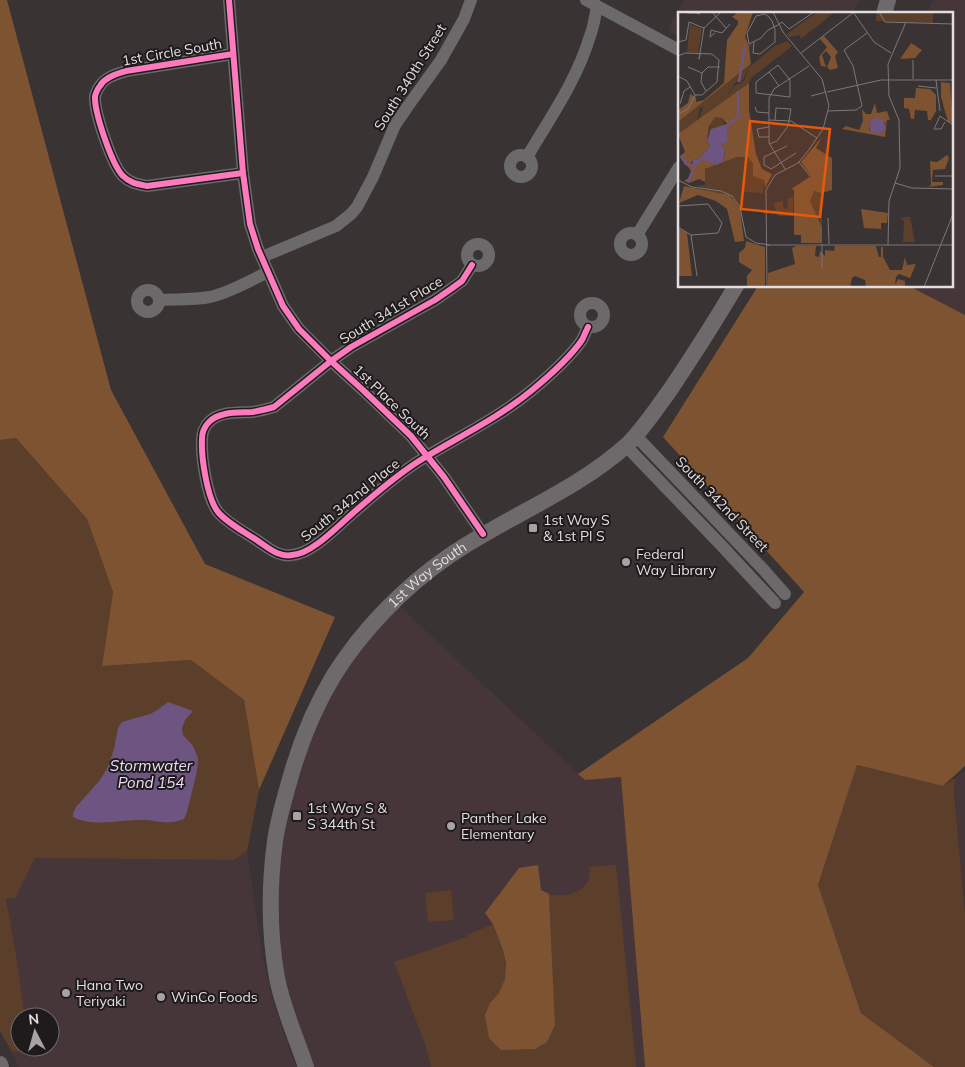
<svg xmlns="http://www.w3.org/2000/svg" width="965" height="1067" font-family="Mulish,sans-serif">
  <rect width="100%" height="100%" fill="#393334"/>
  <g fill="#46363a">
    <path d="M684,0H859L852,14H679V37L669,31V26Z"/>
    <path d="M933,0H965V315L909,286H951V14H926Z"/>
    <path d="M394,601L585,780L621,776L645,1067H306L286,1014L271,886L310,722Z"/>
    <path d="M965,770V913L954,793L955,778Z"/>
    <path d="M247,851L262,954L272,998L296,1067H19L12,1052L29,1050V1047H50V1017H25L16,955L6,899L15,897L35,858L234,860Z"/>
  </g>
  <g fill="#5b3f2a">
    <path d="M16,438L87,519L113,592L102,666L191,660L244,700L259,790L247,851L234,860L35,858L15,898L6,899L16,955L25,1017H20V1047H29V1050L12,1052L0,1031V440Z"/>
    <path d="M857,765L943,786L955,778L954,793L965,913V1067H934L861,1013L818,885Z"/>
    <path d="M616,865L636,1067H431L425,1044L394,962L466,937H467V935L493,924C501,945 514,973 498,994C496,997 492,1000 490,1003L555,1025L549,894C563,898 587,893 589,876C590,873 589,870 589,867Z"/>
    <path d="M451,890L454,920L428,922L425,893Z"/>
  </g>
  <g fill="#7d5331">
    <path d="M0,0H7L111,390L205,564L335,617L259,790L244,700L191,660L102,666L113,592L87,519L16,438L0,440Z"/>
    <path d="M758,286H909L965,315V766L943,786L857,765L818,885L861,1013L934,1067H645L621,777L585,780L578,774L748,658L804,592L663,437Z"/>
    <path d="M538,865L541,890L549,894L555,1025L547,1042L535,1049L501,1050L489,1038L485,1015L490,1003L499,993L505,979L506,964L503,950L493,924L485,913L519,868Z"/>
  </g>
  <path fill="#6e5581" d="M168,702L193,711L185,720L182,728L183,735L193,746L198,758L197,771L187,812L184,819C166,826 159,820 142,820C119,819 95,828 73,817V813L76,807L100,780L108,767L114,749L118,728L122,722L150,714L156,711Z"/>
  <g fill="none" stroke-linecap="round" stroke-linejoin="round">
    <g stroke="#6c696a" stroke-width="12">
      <path d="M229,0L243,173L250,224L258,249L283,306L299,329L331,361L364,391L411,436L444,477L483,534"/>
      <path d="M586,0L679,50"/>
      <path d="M233,54L126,71C117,74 105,77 100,86C98,88 96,93 95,96C94,112 112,165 123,176C130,183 137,184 147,186L243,173"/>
      <circle cx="521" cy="166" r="11"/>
      <path d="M527,157C550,118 577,80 590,36C594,26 595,16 597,6"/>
      <circle cx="631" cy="244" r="11"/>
      <path d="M637,235L679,167"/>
      <circle cx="478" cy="255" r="11"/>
      <path d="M262,257L336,226L351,214L357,207L373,177L395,125L408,106L441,60L464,19L471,0"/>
      <path d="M472,265L462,281L451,289L435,300L351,347L331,361L274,407C267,409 260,411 252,412C238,413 220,411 209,422C205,426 202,433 202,439C201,457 207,498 218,512C228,524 245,532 258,541C264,545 270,550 277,553C282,555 287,556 292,555C312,554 338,526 353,513C374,495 395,476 419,461C456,438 497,419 531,391C548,377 569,359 582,340C584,336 586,331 588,327"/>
      <circle cx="148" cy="301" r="11"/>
      <path d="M159,300C176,299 194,300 210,297C231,292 249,281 268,272"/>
      <circle cx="592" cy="315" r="12"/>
      <path d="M636,436L762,568L785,594"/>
      <path d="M626,446L720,544L775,603"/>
    </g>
    <g stroke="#6e6a6b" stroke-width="16">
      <path d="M884,14L888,0"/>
      <path d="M0,1064L1,1067"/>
      <path id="s1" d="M306,1067C296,1037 283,1009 277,978C269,933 269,886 275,841C278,820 284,800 290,779C300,743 314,708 334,675C363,629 404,587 449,556C507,516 575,492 628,444C644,428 657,408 670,390C693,356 715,321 736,286"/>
    </g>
    <g stroke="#1f1b1c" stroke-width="9">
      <g id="cycleway">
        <path d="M229,0L243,173L250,224L258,249L283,306L299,329L331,361L364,391L411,436L444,477L483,534"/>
        <path d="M233,54L126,71C117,74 105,77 100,86C98,88 96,93 95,96C94,112 112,165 123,176C130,183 137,184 147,186L243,173"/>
        <path d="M472,265L462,281L451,289L435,300L351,347L331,361L274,407C267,409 260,411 252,412C238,413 220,411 209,422C205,426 202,433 202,439C201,457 207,498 218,512C228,524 245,532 258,541C264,545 270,550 277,553C282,555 287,556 292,555C312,554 338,526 353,513C374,495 395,476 419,461C456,438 497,419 531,391C548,377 569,359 582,340C584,336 586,331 588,327"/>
      </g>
    </g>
    <use href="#cycleway" stroke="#fd7abc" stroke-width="6"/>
  </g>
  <g fill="#a8a2a3" stroke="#1f1b1c" stroke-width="2">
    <rect x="528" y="523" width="10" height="10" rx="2.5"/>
    <circle cx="626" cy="562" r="5"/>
    <rect x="292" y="811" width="10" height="10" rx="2.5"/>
    <circle cx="451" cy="826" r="5"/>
    <circle cx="66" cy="993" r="5"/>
    <circle cx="161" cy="997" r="5"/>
  </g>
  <g text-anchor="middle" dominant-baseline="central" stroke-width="4" stroke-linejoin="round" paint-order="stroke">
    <g font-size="14" fill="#e4dedf" stroke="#1f1b1c">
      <text transform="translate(172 52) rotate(-10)">1st Circle South</text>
      <text transform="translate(410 77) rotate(-58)">South 340th Street</text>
      <text transform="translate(391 310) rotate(-31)">South 341st Place</text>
      <text transform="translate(392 402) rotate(44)">1st Place South</text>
      <text transform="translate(350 500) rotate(-39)">South 342nd Place</text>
      <text transform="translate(722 504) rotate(46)">South 342nd Street</text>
      <text stroke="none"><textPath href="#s1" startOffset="546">1st Way South</textPath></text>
    </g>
    <g font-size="14" fill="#e4dedf" stroke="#1f1b1c" text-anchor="start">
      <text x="543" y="520">1st Way S<tspan x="543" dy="16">&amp; 1st Pl S</tspan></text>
      <text x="636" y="554">Federal<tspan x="636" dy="16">Way Library</tspan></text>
      <text x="307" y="808">1st Way S &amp;<tspan x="307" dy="16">S 344th St</tspan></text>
      <text x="461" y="818">Panther Lake<tspan x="461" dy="16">Elementary</tspan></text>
      <text x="76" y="985">Hana Two<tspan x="76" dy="16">Teriyaki</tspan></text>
      <text x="171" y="997">WinCo Foods</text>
    </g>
    <g font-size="15" font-style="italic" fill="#ecdcfb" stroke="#1f1b1c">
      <text x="151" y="765">Stormwater<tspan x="151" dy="17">Pond 154</tspan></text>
    </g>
  </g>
  <g transform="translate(678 12)">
    <rect width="275" height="275" fill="#393334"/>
    <path d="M139,0H157L123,27L121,23L111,25L109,22ZM198,0H255V11L198,9ZM12,12L24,17L20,41L9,40ZM107,26L98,34L109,29L114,34L73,66L71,71L21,107L25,95L22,96L19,109L0,122V110L71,54L65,68L57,71L46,88L56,74L66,69L71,55ZM37,105L44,106L47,113L30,122L33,108ZM59,145H70L86,168L85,181L67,180L65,183V195L19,174L27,173V157ZM136,179L144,181V215L132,189ZM115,185V204H99L96,191L105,189V195L109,198L110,187ZM226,205H232L237,230H225L226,209L223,208Z" fill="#5b3f2a"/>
    <path d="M60,0H75L67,25L71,34L75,31L71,35L73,52L0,110V98L10,91L12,82L18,85V90L26,88L46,71L49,28L60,12V9L50,2L54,5ZM146,24L160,40L157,44L160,56L152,58L149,55L153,45L148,39L144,43L148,55L143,54L141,45L149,35L142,27ZM233,31L244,38L237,46L222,47ZM263,70L272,71L275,111L270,110L263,85ZM71,71V98L78,142L84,157L94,162L87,176L86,168L75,164V152L70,145H59L27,157V170L21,167L11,171L6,169L12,165L13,159L2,144L7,140L0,122ZM37,105L44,106L49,112L48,126L43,132L47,138L46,146L39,153L25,147L15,153L12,152L15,148L21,147L32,134L29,129L31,114ZM238,76L252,77L258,83V99L253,108H250L249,99L237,98L236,107H233L231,97L226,96V86H237ZM197,91L199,101L209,99L212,108H209L207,125L164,117L168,114L181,118L185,109L184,97L188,102H193ZM196,107L208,111L204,121L191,118V111ZM144,125L138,136L154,146V178L143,181L136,179L132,189L144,215V231H123V223H116V178L113,177L133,164L123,150ZM269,143L271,146L267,157L255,158L254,170H265V173L250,175L253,173L252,149L259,150ZM6,174L51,183L62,196L66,229L57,230L49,197L38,189L20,183L1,191ZM183,197L210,201L209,211H203V217L186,216ZM0,216L9,221L14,264H0ZM68,229L87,235V275H69V264L74,258L61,250V241L67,236ZM118,234H138L137,244L141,245L142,239L147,244V238L156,239L157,234H198L201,245H203V235H205V245L212,258H224L227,245L229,253L238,252L232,266L221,262L218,265L217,273L220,267L227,269V275H188L187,268L177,264L174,266L172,275H90V261L117,252L114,236Z" fill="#7d5331" fill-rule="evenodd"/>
    <path d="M191 114a8 8 0 1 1 16 0a8 8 0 1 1-16 0ZM49,112V130L43,132L47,138L45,149L39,153L25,148L18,154L14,153L15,148L21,147L32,134L29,129L33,117Z" fill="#6e5581"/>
    <path fill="none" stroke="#6e5581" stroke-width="2.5" d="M61,70L67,34M49,114L60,105V79M3,144L8,152L14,153M10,170L16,155"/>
    <path fill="none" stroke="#7d7778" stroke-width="1" d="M34,0L48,16M175,0L196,30L213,41M201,0L207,10L275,12M9,1H20L22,2L17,1M11,10L26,16M26,16L43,0M37,21L32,25L33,18L44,21L52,12M0,30L8,28L11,10M76,30L75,41L82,42L97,30V17L96,15L94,9L91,5L87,2L78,4L69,21L71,32L83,26L89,19L92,17L100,13L104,10L111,17L136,0M123,41L176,0M22,42L21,47L26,16M0,44L7,41L34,42L41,48L39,70L24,83H17M235,48V67M100,53L112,68V85L78,81V70ZM10,55L24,61M91,60L101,74M0,64L9,69L17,83M258,68L262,99M240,74L258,76M28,79L23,70L24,61L30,55H42M149,80L203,68H275M133,84L148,80M2,92L6,79L12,75M77,95L79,100L91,101M150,99L178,98L184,94L175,54L166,38L189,21M0,102L10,97L17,83M91,108L113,109L139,126M267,110L263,117H256L262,104L275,113M91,125H81L79,117L91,115M91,132L99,129L110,114L113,97L98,96L97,108M109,134L86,145V153L93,157L118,141M121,150L132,164M107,157L91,131V86L96,77L131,54M257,164H275M0,168L14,175L43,179L54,184L62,195L68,225L78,231L92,233M217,171L234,176L275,177M0,194L30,192L44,211L40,221L13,223M150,206L151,232M0,215L13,223M13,223L19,264M89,233H275M210,233L211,189L222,156L221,108L211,84L210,52L228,10M144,256V232M89,275L88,178L97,163L120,151L130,139L145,117L151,94L144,67L105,20L95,0M246,275L275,202"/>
    <path fill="#e8590c" fill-opacity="0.15" stroke="#e8590c" stroke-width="2.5" d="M72,109L152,117L142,205L63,197Z"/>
    <rect width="275" height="275" fill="none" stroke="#e4dedf" stroke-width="2.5"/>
  </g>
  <g transform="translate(35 1032) rotate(354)"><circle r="24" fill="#1f1b1c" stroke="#6e696a"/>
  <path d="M0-4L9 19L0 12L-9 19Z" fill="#a8a2a3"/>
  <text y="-8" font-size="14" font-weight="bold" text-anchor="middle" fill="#e4dedf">N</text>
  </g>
</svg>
